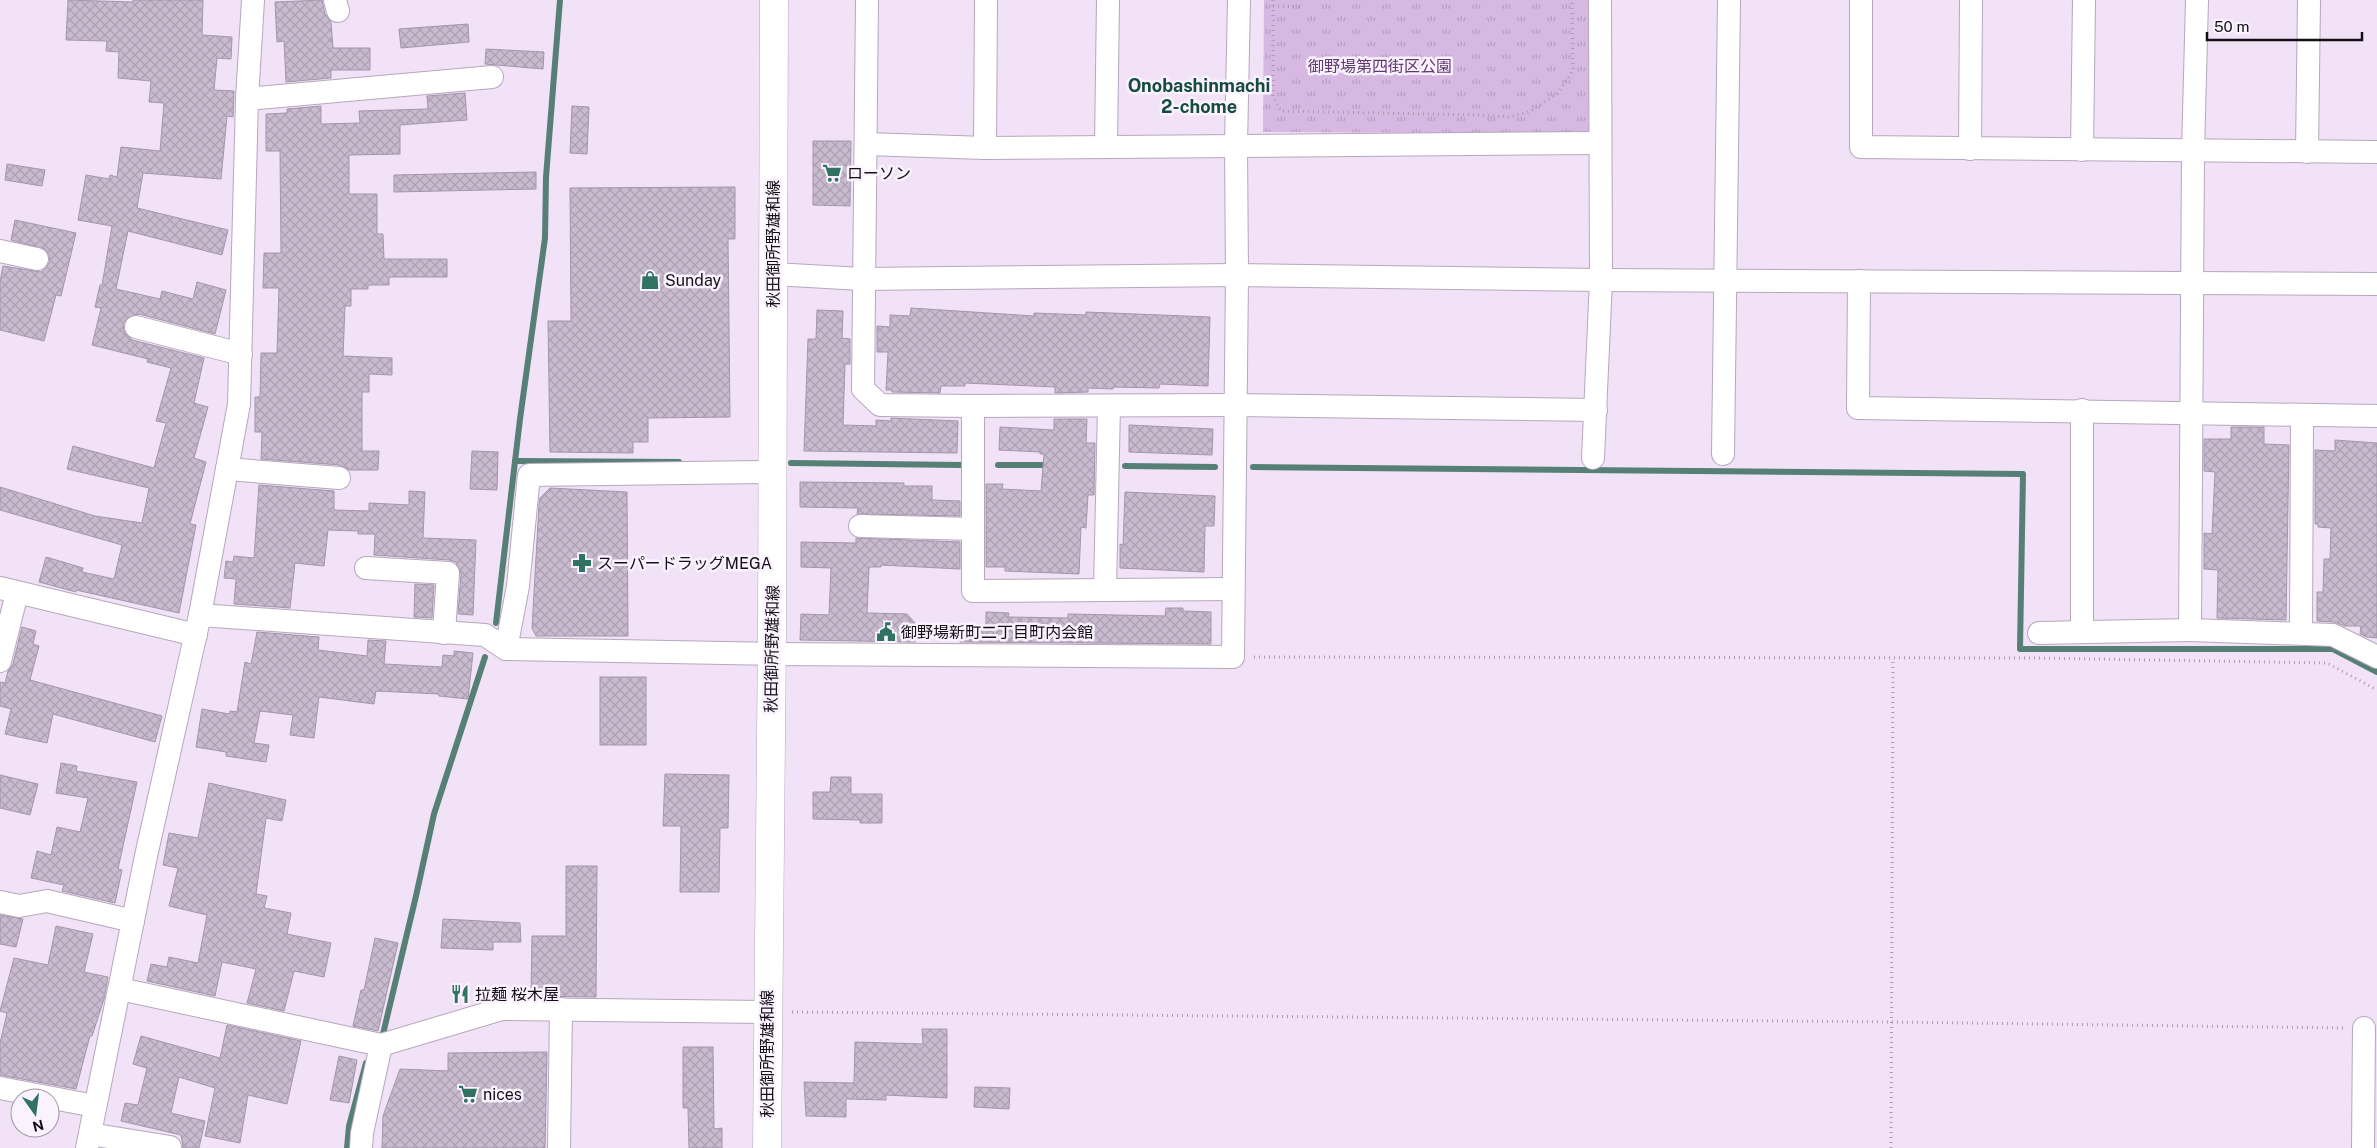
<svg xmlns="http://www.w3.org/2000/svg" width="2377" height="1148" font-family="'Public Sans','Noto Sans JP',sans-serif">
  <defs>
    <pattern id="grass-tufts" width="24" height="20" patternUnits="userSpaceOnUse" patternTransform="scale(1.25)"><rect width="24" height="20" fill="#d6b8e3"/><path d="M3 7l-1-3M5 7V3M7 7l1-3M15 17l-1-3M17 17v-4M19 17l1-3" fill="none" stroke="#b79dc2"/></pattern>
    <pattern id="building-cross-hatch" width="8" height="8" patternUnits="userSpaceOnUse" patternTransform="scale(1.25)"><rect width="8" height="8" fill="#c9bbcf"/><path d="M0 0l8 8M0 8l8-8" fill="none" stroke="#aca0b1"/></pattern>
  </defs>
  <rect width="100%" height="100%" fill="#f1e2f7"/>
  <path fill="url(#grass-tufts)" d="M1264,0H1591L1590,134L1263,132Z"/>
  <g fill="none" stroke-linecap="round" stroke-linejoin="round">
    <g stroke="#567f75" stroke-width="6">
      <path d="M515,461L679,462"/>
      <path d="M791,463L961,465"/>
      <path d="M998,465H1050"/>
      <path d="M1125,466L1215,467"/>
      <path d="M1253,467L2023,474L2020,649H2333L2377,672"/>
      <path d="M496,623L520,419L545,238L546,177L560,0"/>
      <path d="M383,1034L416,896L434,814L485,657"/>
      <path d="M347,1148L349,1126L366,1063"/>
    </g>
  </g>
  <g fill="url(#building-cross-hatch)" stroke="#a496aa">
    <path d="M68,0L133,2V0H203L202,35L232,37L231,59L217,58L214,90L234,91L233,117L227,116L221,179L143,173L137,208L228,230L222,255L128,231L116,289L160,299L162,291L193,299L197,282L226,290L215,334L139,314L127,318L123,324L124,331L132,340L204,358L194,403L208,407L194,458L206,462L190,524L196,525L179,613L76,590V592L39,582L46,557L83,568L82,572L114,579L122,545L0,510V487L95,516L142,523L149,488L67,469L73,446L154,468L166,423L156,421L171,368L147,362L148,359L92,345L101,308L95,307L100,285H102L112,226L78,220L86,175L109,179L110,175L117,177L121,147L160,151L164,103L149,102L151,81L118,78L119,52L106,51L107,41L66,40Z"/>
    <path d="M322,0L325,14L331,22L333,48H370V70H331V78L286,82L284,41L277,42L275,2Z"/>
    <path d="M468,24L469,42L401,48L399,29Z"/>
    <path d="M486,49L544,52L543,69L485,64Z"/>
    <path d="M465,93L467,120L400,125V154L349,155V194H377V234H383L384,259H447V277H389V285H368V289H351V306H345L343,356L392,358V375L369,374V392H362V451H379L378,470H349L340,465L261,459L262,432H255V397H260L261,353H277L279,288H263L264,253H281L280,151H266V114L287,113V109L321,106V124L360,123L359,111L428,109L427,96Z"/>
    <path d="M572,106L589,107L587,154L570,153Z"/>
    <path d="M813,141H851L850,206L813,205Z"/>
    <path d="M7,164L45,170L42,186L5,180Z"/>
    <path d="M536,172V189L394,192V175Z"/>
    <path d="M735,187V239H728L730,417L648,418V442H633V453L550,452L548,321H571L570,188Z"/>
    <path d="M15,220L76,233L61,296L56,295L44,341L0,330V282L3,266L41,272L46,268L50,261L49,255L45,249L11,240Z"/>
    <path d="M911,308L1034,316V313L1086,315V312L1210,317L1208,386L1160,384L1159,388L1113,387V389L1088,388V392L1055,393V387L965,383V386H941L940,393L892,392V390H886L888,352H877V326L890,327V315L910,316Z"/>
    <path d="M817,310L843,311L842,338L850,339V364H845L843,425L876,426V420L891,421V418L958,421L957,453L804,451L808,339H816Z"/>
    <path d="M1054,419H1087L1086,443H1095L1094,495H1088L1086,528L1081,527L1079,574L1005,571V567H986V484H1003L1002,489L1041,491L1044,454H1040V452L999,450L1000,427L1054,430Z"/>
    <path d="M1129,425L1213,429L1212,455L1129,452Z"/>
    <path d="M2231,427H2264V444L2289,445L2286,620L2217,618L2218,570L2204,569V533L2212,534L2215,472L2204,471V439H2231Z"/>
    <path d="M2335,440L2377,443V638L2367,637L2360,634L2361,626H2345L2334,622L2317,621V592H2323L2324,559H2330L2331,528L2318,527V524H2315V450L2335,451Z"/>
    <path d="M472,451L498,452L497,490L470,489Z"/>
    <path d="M800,482L904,483V486H932V500L960,501V516L857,514L858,508L800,507Z"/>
    <path d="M259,485L334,491V510L369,511V503L409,505V491L425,492L423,538L476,540L473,615L458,614L461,574L456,562L449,560L374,555L375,534H358V531L328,530L324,566L295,563L290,608L234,604L236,579L224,578L226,561L233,562L234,556L254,558Z"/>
    <path d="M550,488L627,492L628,636H536L532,628L539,505L540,498Z"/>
    <path d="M1125,492L1215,496L1214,526H1205L1204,572L1120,568V544L1123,545Z"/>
    <path d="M856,538L960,542V569L881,565V567H869L867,613L907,614L915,623V642L800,640L801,614L829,615L831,568L801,567V542L856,543Z"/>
    <path d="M415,584L434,585L432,618L414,617Z"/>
    <path d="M1166,608H1183V611L1211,612V644L960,642L961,628L986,629V612L1009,613L1008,617L1068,618V614L1165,616Z"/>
    <path d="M22,627L36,631L33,644L39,646L30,680L162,716L155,742L53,714L47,743L5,734L11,709L0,706V682L5,683L8,671L13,664Z"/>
    <path d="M257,632L319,637L318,650L367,656L368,640L386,641L384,664L442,667L443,655L454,656V651L473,653L468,699L439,696V694L376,691L374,704L319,697L314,738L290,735L293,715L260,711L254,743L269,745L266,762L226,756V752L196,747L202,709L229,714L230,711L237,712L245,662L251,664Z"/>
    <rect x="600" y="677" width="46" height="68"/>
    <path d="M61,763L77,766L76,771L137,782L118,869L122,870L115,903L62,891L64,885L31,878L37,851L51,855L57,827L80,832L88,798L56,793Z"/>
    <path d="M665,774L729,775L728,828H720L719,892H680L681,826H663Z"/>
    <path d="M0,775L38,784L30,815L0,808Z"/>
    <path d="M831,777H851V794H882V823H860V820L813,819V792H830Z"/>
    <path d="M209,783L286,800L282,821L266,818L256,894L267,896L264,908L291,913L287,934L331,943L324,977L294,971L284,1011L247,1003L256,969L222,962L215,996L147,981L151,964L167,967L169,957L198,963L207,915L169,906L178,868L163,865L169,833L198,838Z"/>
    <path d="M566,866H597L596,997L531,996L532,936H566Z"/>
    <path d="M0,915L23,919L16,947L0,944Z"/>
    <path d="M443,919L520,923L521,942H493V950L441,948Z"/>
    <path d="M56,926L93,934L84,972L108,977L104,999L92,1036H90L76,1089L0,1075V1043L7,1013L0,1011L14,958L48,965Z"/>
    <path d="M375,938L398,943L378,1031L353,1026L361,990H364Z"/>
    <path d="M227,1025L301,1041L287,1104L248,1095L240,1143L205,1136L215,1088L179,1077L171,1113L205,1121L199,1148H183L181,1135L121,1121L125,1103L138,1105L147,1068L133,1064L141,1036L220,1058Z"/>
    <path d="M922,1029H947V1098L886,1095V1100L846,1099V1117L806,1116L804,1082L854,1083L855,1042L923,1044Z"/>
    <path d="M683,1047H713L714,1129L722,1128V1148H689L688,1108H683Z"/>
    <path d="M547,1052L545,1148H382L383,1116L400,1069L448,1071V1053Z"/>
    <path d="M339,1056L357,1060L349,1103L330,1100Z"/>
    <path d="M975,1087L1010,1088L1009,1109L974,1107Z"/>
  </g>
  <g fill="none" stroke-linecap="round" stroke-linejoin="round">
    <g stroke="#b6a8bc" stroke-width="24">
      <g id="minor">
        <path d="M335,0L338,11"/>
        <path d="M867,0L863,389L880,405L973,406V591L1233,589"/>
        <path d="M1861,0V147L2377,152"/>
        <path d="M2197,0L2193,152L2190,630L2333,635L2377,657"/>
        <path d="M247,99L492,77"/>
        <path d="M866,144L985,148L1599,143"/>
        <path d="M1106,146L1108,0"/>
        <path d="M985,148L986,0"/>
        <path d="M1970,149L1971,0"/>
        <path d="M2082,150L2084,0"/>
        <path d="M2307,152L2309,0"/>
        <path d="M0,251L37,259"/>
        <path d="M773,274L862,279L1237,275L1601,280L2377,284"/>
        <path d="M1859,281L1858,408L2377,416"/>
        <path d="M136,327L241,354"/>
        <path d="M973,406L1235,405L1596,410"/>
        <path d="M2082,410V631"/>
        <path d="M1723,454L1729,0"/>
        <path d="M1593,458L1601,280L1600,0"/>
        <path d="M227,469L339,478"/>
        <path d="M860,526L973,529"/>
        <path d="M366,568L448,573L444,633"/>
        <path d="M0,588L196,635"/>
        <path d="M1105,590L1109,406"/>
        <path d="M200,615L485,635L506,649L772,654L1233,657L1237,275L1236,145L1239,0"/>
        <path d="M2039,633L2190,630"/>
        <path d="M2301,633L2302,416"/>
        <path d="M506,649L518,586L529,475L772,472"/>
        <path d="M0,661L17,593"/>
        <path d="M0,902L19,906L47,901L133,921"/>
        <path d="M120,989L381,1045L502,1009L767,1012"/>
        <path d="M0,1088L95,1106"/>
        <path d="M90,1134L170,1147"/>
        <path d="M87,1148L146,856L200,615L239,404L247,99L253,0"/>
        <path d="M361,1148L362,1133L381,1045"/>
        <path d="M559,1148L561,1009"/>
        <path d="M2363,1148L2364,1028"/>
      </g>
    </g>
    <g stroke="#b6a8bc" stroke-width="29">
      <path id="primary" d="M767,1148L772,636L774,0"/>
    </g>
    <g stroke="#a89cad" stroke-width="3" stroke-dasharray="1 4" stroke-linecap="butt">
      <path d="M1273,0V96L1281,111L1478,115L1509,117L1529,112L1557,94L1573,71L1572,0"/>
      <path d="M1273,6L1300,7"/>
      <path d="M1254,657L2035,658L2327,663L2377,690"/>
      <path d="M792,1012L1892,1022L2344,1028"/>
      <path d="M1891,1148L1893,658"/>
    </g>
    <use href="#minor" stroke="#fff" stroke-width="22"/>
    <use href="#primary" stroke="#fff" stroke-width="28"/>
  </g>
  <defs>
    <g id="supermarket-bare" transform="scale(1.5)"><path d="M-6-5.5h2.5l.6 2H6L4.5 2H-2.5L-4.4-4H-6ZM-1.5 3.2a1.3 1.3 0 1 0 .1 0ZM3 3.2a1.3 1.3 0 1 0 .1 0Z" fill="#317362" stroke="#faf2fe" stroke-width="2.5" paint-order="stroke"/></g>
    <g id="shop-bare" transform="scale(1.5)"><path d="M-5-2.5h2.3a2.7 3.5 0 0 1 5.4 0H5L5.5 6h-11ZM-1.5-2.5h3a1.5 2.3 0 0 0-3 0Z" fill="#317362" stroke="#faf2fe" stroke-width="2.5" paint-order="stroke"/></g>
    <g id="pharmacy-bare" transform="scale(1.5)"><path d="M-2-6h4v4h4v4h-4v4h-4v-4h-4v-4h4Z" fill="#317362" stroke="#faf2fe" stroke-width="2.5" paint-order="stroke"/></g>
    <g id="civic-bare" transform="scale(1.5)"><path d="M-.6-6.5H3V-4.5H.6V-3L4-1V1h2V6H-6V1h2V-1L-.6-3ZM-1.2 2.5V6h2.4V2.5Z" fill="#317362" stroke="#faf2fe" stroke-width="2.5" paint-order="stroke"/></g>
    <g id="restaurant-bare" transform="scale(1.5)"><path d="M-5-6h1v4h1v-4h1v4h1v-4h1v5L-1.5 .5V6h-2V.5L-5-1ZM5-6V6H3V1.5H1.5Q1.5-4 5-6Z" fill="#317362" stroke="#faf2fe" stroke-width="2.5" paint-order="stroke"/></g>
  </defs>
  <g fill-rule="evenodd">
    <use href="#supermarket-bare" x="832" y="173"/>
    <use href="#shop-bare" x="650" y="280"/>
    <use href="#pharmacy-bare" x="582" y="563"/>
    <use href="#civic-bare" x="886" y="632"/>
    <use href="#restaurant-bare" x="460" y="994"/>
    <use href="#supermarket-bare" x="468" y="1094"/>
  </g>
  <g text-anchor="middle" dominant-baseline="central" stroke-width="5" stroke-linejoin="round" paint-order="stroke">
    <g font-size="16" fill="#60396f" stroke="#faf2fe">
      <text x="1380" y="66">御野場第四街区公園</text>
    </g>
    <g font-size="16" fill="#140f16" stroke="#faf2fe" text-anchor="start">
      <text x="847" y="173">ローソン</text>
      <text x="665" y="280">Sunday</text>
      <text x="597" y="563">スーパードラッグMEGA</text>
      <text x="901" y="632">御野場新町二丁目町内会館</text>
      <text x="475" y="994">拉麺 桜木屋</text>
      <text x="483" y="1094">nices</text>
    </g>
    <g font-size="16" fill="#140f16" stroke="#faf2fe">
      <text transform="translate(773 244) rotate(-90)">秋田御所野雄和線</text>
      <text transform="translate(772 649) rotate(-89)">秋田御所野雄和線</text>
      <text transform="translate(767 1054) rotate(-90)">秋田御所野雄和線</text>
    </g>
    <g font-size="18" font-weight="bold" fill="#164b3f" stroke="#faf2fe">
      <text x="1199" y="85">Onobashinmachi<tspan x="1199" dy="21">2-chome</tspan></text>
    </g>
  </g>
  <g transform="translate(35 1113) rotate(166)"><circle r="24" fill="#faf2fe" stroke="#9e97a1"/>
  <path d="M0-4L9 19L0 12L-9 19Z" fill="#317362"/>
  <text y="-8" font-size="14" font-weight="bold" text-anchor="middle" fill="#140f16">N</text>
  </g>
  <path d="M2207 32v8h155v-8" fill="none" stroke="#140f16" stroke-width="2.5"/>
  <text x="2214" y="32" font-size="15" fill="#140f16" stroke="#faf2fe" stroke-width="4" paint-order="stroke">50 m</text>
</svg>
